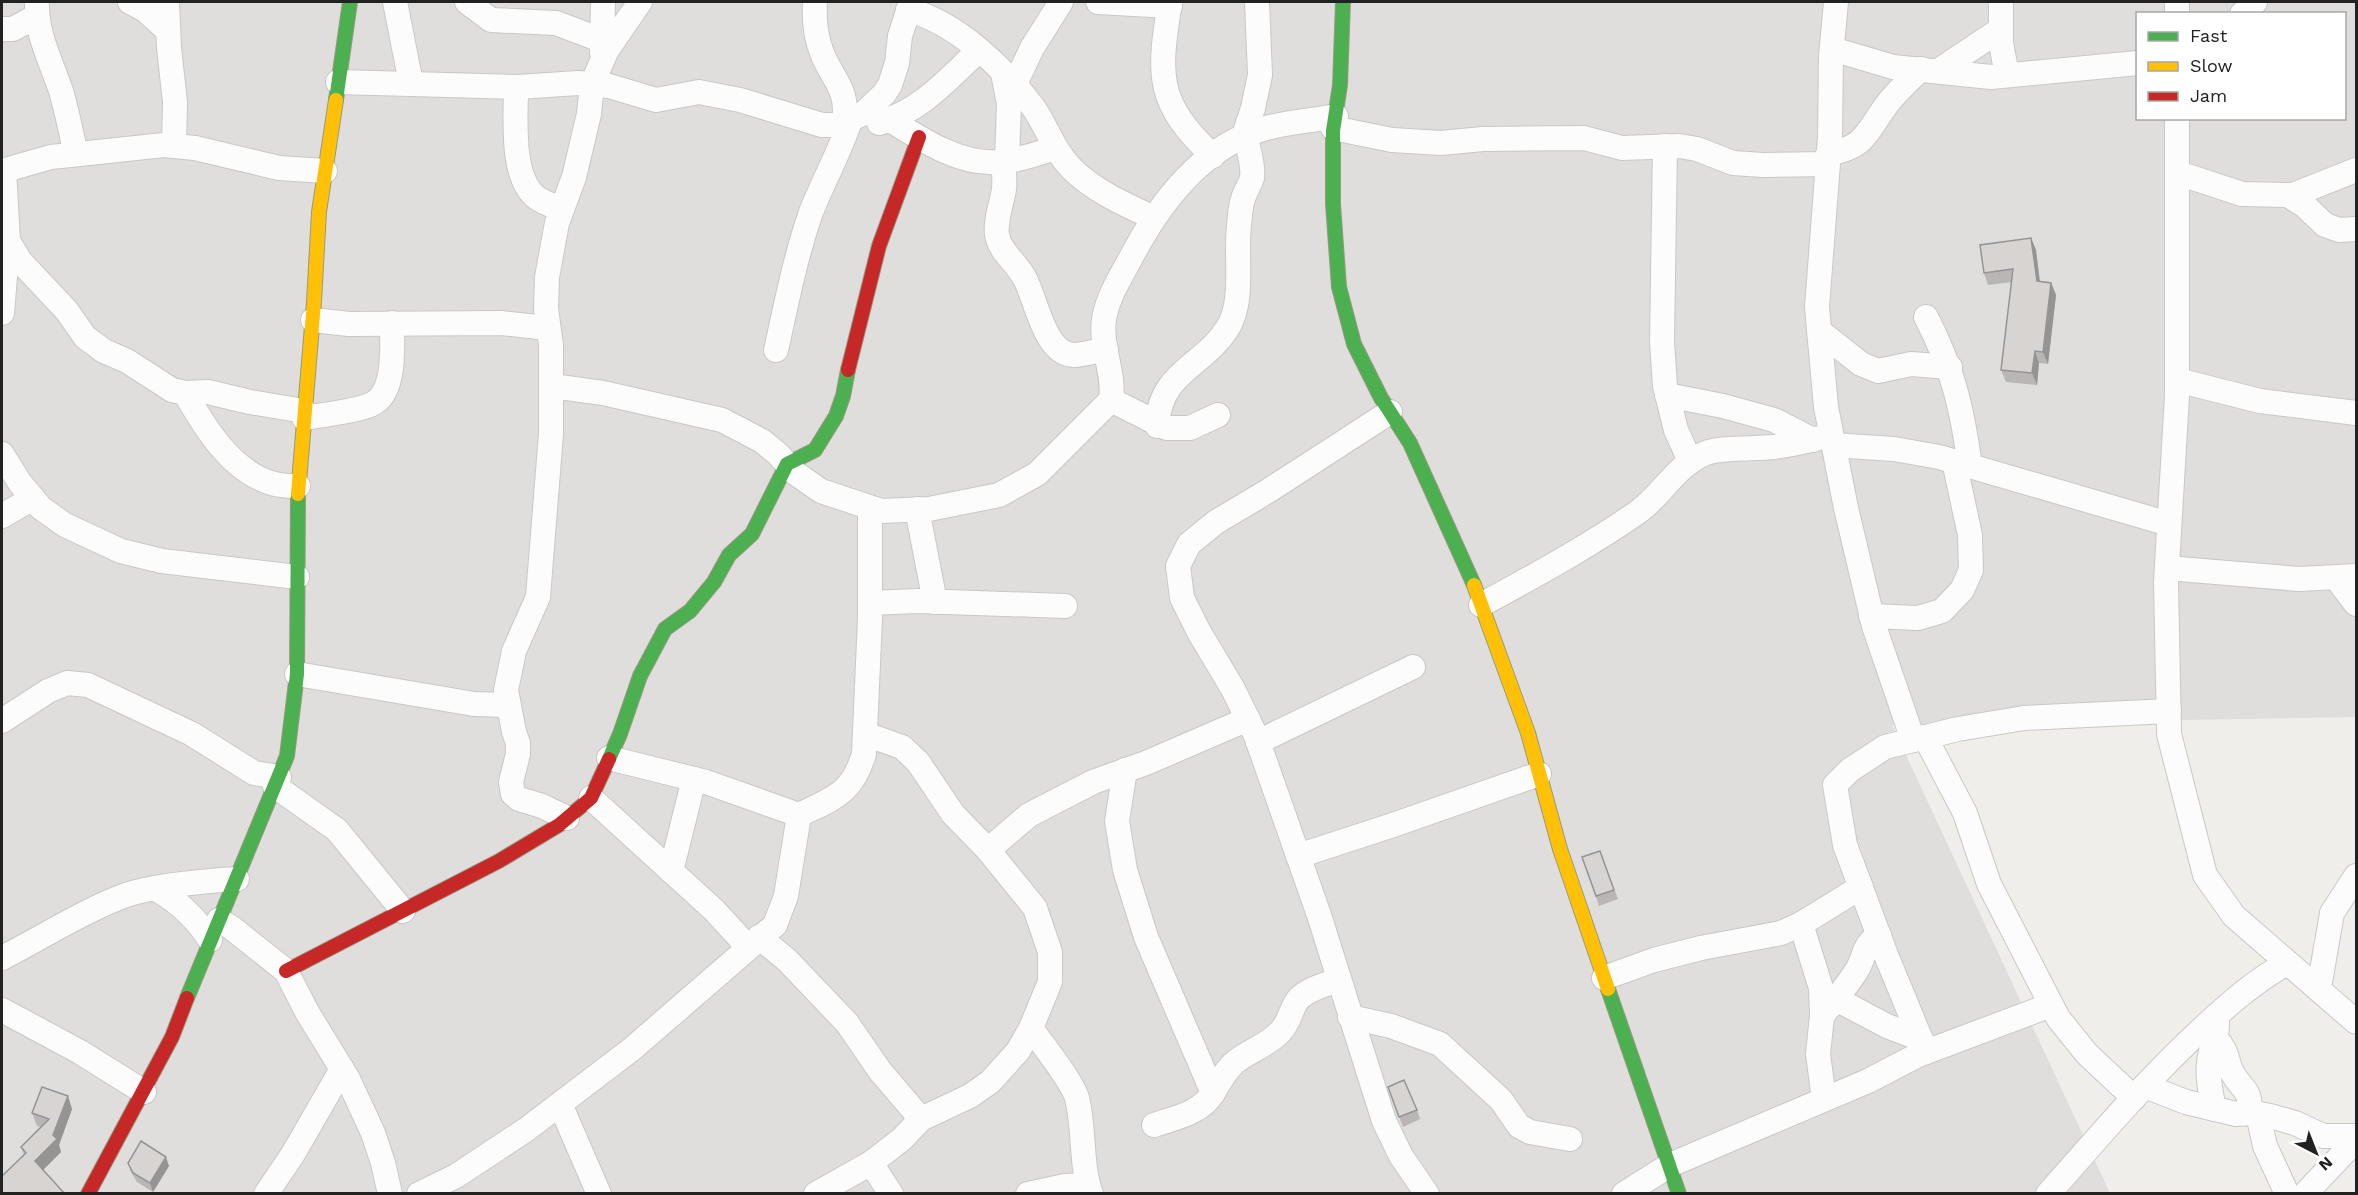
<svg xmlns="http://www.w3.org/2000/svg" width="2358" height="1195" font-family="'Work Sans',sans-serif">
  <rect width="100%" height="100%" fill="#f0eeeb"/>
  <path fill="#dfdedc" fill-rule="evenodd" d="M2,2H2356V717L1892,725L2110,1193L2,1194ZM2138,14H2344V118H2138Z"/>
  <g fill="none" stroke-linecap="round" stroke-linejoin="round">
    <g stroke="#c9c8c7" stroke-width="26">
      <g id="street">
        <path d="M37,2C36,34 51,61 61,91C67,111 71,133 76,154"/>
        <path d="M130,2L145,10L168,31"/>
        <path d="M167,2L169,48L175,102L174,146"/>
        <path d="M395,2L411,83"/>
        <path d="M467,2L491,20L556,23L601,40"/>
        <path d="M815,2C814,18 816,38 822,53C834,83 849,88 844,124"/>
        <path d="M1098,2L1170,6"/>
        <path d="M1170,2C1158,76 1156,103 1213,156"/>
        <path d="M1836,2L1831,56L1830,137L1817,307L1826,407L1846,508L1874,626L1913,740"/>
        <path d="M2001,2V43L2007,75"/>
        <path d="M2177,2V14"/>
        <path d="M908,10C956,22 1004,68 1033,107C1047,127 1054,151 1072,169C1094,191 1126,205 1154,218"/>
        <path d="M2242,14L2255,2"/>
        <path d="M2,29H13L37,16"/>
        <path d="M1832,49L1893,67L1991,77L2138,63"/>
        <path d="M602,53L603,2"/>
        <path d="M1938,71L2001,29"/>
        <path d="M1003,73L1009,104L1007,160"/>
        <path d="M338,82L518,87L578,83L609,86L656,100L699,92L740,100L822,125H838L864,113L884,94L890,85L897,63L900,36L911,2"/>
        <path d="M1014,86L1032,48L1061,2"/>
        <path d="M516,87C516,117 510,178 537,198C544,203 554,206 562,209"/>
        <path d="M2177,118V396L2166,582L2169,734L2205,875L2234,916L2356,1022"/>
        <path d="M890,120C921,139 959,165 997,162C1017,161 1036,154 1056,148"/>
        <path d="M879,123C922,110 947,80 979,50"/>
        <path d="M1333,128L1392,140L1441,143L1483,139L1584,138L1622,148L1679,146L1697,149L1733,163L1763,165L1827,164"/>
        <path d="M1243,138L1253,108L1260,75L1257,2"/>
        <path d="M1665,146L1662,342L1665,386L1676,430L1690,461"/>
        <path d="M1828,154C1865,147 1865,135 1885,107C1895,93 1908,81 1921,69"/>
        <path d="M1003,161C1004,170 1005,180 1004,189C1002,203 995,220 997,235C1000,252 1016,262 1024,277C1036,297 1044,355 1074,355C1084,355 1096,351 1106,349"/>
        <path d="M2,171L51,157L164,145L195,148L279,168L325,171"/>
        <path d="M2178,173L2242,194L2288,195H2293L2356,170"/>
        <path d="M2288,195L2305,206L2325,225L2339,230L2356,229"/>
        <path d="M8,241L20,261L67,311L85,337L104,351L127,361L172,390L185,393L208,392L250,402L304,411"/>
        <path d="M2,313L8,241L4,170"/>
        <path d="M1926,317C1953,369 1962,408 1970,466"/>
        <path d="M313,320L349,324L501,323L548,328"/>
        <path d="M1819,331L1861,364L1878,371L1911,364L1950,367"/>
        <path d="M776,350C786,305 795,259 810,215C822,183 839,154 850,121"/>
        <path d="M2177,380L2260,401L2356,413"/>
        <path d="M552,386L603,393L722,420L762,441L778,454L795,473L821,491L881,511L929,509L999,495L1037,474L1111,400L1167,428H1190L1218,415"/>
        <path d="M185,393C205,428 233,474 275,484C282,486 291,486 298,486"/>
        <path d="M1667,395L1723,406L1774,420L1813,440"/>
        <path d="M1111,400C1115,373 1100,347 1104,319C1108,295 1123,273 1134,252C1162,200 1203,147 1263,129C1286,122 1312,121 1336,116"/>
        <path d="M1390,412L1268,491L1216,522L1189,544L1178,566L1182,598L1199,632L1233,689L1256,736L1319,915L1384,1121L1401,1156L1427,1194"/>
        <path d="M304,418C320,415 361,411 374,403C396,390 392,345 392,323"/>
        <path d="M1157,426C1160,371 1203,367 1227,329C1245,302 1235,257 1239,226C1240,217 1240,207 1243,199C1245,191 1250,185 1252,178C1254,165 1248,150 1246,137"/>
        <path d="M1833,445L1894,449L1939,457L2169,524"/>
        <path d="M2,454L20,483L41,508L65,525L121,551L162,561L297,577"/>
        <path d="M917,509L935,602"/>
        <path d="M2,516L33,498"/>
        <path d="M2167,568L2299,579L2356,576"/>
        <path d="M2336,578L2356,604"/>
        <path d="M870,603L918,601L1065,606"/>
        <path d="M1481,605C1534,576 1588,547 1638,512C1663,494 1676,465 1706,453C1721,447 1756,449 1774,447C1793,445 1812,440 1831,435"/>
        <path d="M1871,616L1918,618L1942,611L1962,590L1971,570L1970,535L1954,461"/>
        <path d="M297,674L474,704L508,705"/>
        <path d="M2,721L48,691L67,683L88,685L192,734L254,773L279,777"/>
        <path d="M1925,737L1965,813L1989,884L2058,1018L2087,1054L2134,1098"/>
        <path d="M1258,742L1413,667"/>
        <path d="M609,758L706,782L799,815C834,798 852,794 864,754L870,618V508"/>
        <path d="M1125,770L1117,821L1125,870L1146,937L1213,1093"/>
        <path d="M275,786L337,830L403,911"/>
        <path d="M591,798L714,910L748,947"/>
        <path d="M567,818L542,806L519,799L513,794L511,782L518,754V743L514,732L506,690L514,651L538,597L551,434V345L546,309L547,277L557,223L574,177L589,114L592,84L607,50L640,2"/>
        <path d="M988,850L1029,815L1093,782L1146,763L1248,719"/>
        <path d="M1298,856L1393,825L1539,774"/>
        <path d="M671,871L694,779"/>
        <path d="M156,889C179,902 196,918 210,940"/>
        <path d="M219,920L232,928L286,971L307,1012L348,1079L373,1133L383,1163L390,1194"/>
        <path d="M1801,924L1821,988L1822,1016L1818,1054L1824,1099"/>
        <path d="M759,937L787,960L847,1023L880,1071L921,1119"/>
        <path d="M2,958C43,937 83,911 126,895C156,885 205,881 237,879"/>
        <path d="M1604,978L1654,960L1701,948L1781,933L1801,924L1861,887"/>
        <path d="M2319,988L2332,913L2356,876"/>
        <path d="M1836,999L1887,1026L1921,1039"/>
        <path d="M2,1010L80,1052L144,1092"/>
        <path d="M1822,1016C1834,1001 1847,986 1857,970C1866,955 1862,946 1879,935"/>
        <path d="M1350,1017L1391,1026L1440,1044L1501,1100L1519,1126L1530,1132L1570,1139"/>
        <path d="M1031,1028C1042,1044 1072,1081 1077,1098C1085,1130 1080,1162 1091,1194"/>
        <path d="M2216,1039C2229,1052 2226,1062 2233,1074C2244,1093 2250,1087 2250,1113"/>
        <path d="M1926,1052L1886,955L1845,845L1835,785L1850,770L1885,747L1958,729L2024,718L2169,711"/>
        <path d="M2145,1086L2186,1102L2236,1114L2255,1113L2270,1116L2295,1123L2323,1136H2356"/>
        <path d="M560,1104L599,1194"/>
        <path d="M2214,1109C2211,1093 2207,1078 2209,1062C2211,1043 2220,1036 2216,1016"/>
        <path d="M2258,1114L2265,1146L2287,1194"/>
        <path d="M1154,1125C1175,1118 1201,1113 1213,1093C1220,1082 1224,1072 1234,1063C1248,1051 1267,1046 1280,1032C1288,1024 1290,1014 1295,1004C1302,990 1325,985 1338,980"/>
        <path d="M871,1163L891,1194"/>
        <path d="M266,1194L293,1154L342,1069"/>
        <path d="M419,1194L456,1176L527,1129L632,1049L775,925L786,896L799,815"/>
        <path d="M816,1194L871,1163L902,1139L921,1119L970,1096L990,1082L1018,1051L1031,1028L1050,982V952L1035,908L988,850L953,814L918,762L902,747L865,734"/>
        <path d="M1028,1194L1065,1186L1088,1185"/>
        <path d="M1624,1194L1670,1165L1868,1081L1918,1055L2051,1005"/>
        <path d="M2048,1194C2099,1137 2148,1078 2204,1027C2231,1002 2255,981 2287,963"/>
        <path d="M2305,1194L2356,1140"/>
      </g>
    </g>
    <g stroke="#999a82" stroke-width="16">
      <g id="fast">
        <path d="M1343,2L1340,85L1333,131V204L1339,287L1354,344L1381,398L1410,443L1474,585"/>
        <path d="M336,100L350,2"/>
        <path d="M609,759L620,734L640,676L665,629L690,611L714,582L729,555L752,534L787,464L815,450L836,416L843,396L848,370"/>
        <path d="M1608,989L1679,1194"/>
        <path d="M187,998L287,756L297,674L298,494"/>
      </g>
    </g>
    <g stroke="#999a82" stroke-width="16">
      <g id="slow">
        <path d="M298,494L314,302L319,212L336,100"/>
        <path d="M1474,585L1528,733L1560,849L1608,989"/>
      </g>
    </g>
    <g stroke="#999a82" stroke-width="16">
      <g id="jam">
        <path d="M848,370L879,246L919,137"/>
        <path d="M286,971L499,861L559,825L591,798L609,759"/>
        <path d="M88,1194L172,1037L187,998"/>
      </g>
    </g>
    <use href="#street" stroke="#fdfcfc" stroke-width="24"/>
    <use href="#fast" stroke="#4caf50" stroke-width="14"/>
    <use href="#slow" stroke="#ffc107" stroke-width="14"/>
    <use href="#jam" stroke="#c62828" stroke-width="14"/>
  </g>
  <g fill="#b9b6b5">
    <path d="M2031,238L2036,250L2040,281L2051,283L2056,295L2048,364L2039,363L2037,385L2006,382L2001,370L2012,282L1988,285L1984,273Z"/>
    <path d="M1600,851L1618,899L1599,906L1582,857Z"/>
    <path d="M1388,1087L1417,1110L1420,1119L1403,1127Z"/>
    <path d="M72,1109L59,1145L61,1152L43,1170L24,1155L21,1147L41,1127L37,1126L32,1113Z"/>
    <path d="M128,1163L169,1166L153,1192L137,1182L131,1172Z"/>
  </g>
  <g fill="#969493">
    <path d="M2031,238L2036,250L2041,293L2037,281Z"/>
    <path d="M2051,283L2056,295L2048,364L2043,352Z"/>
    <path d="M2035,351L2039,363L2037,385L2032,373Z"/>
    <path d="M68,1096L72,1109L59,1145L61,1152L39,1174L35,1161L53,1135Z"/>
    <path d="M166,1157L169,1166L153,1192L150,1183Z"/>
  </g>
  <g fill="#d7d4d2" stroke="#969493" stroke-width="1.5">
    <path d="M2031,238L2037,281L2051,283L2043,352L2035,351L2032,373L2001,370L2013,269L1984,273L1980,245Z"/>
    <path d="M1600,851L1614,890L1596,896L1582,857Z"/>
    <path d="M1404,1080L1417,1110L1399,1117L1388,1087Z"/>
    <path d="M42,1087L68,1096L53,1135L57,1139L35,1161L65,1194H2V1176L26,1153L21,1147L49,1119L32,1113Z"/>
    <path d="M141,1141L166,1157L150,1183L133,1173L128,1163Z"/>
  </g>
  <rect width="2358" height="1195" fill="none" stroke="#222222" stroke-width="6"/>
  <rect x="2136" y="12" width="210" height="108" fill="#ffffff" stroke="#a7a7a7" stroke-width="1.5"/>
  <rect x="2148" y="32" width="30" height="9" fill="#4caf50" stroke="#a7a7a7" stroke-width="1.5"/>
  <text x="2190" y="42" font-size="18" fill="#222222">Fast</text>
  <rect x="2148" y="62" width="30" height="9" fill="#ffc107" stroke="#a7a7a7" stroke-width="1.5"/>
  <text x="2190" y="72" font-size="18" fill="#222222">Slow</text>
  <rect x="2148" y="92" width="30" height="9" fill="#c62828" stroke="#a7a7a7" stroke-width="1.5"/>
  <text x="2190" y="102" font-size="18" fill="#222222">Jam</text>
  <g transform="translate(2316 1153) rotate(138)" stroke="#ffffff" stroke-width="4.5" paint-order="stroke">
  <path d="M0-4.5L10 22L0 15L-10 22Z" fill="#222222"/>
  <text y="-9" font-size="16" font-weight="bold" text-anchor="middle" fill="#222222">N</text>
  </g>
</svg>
